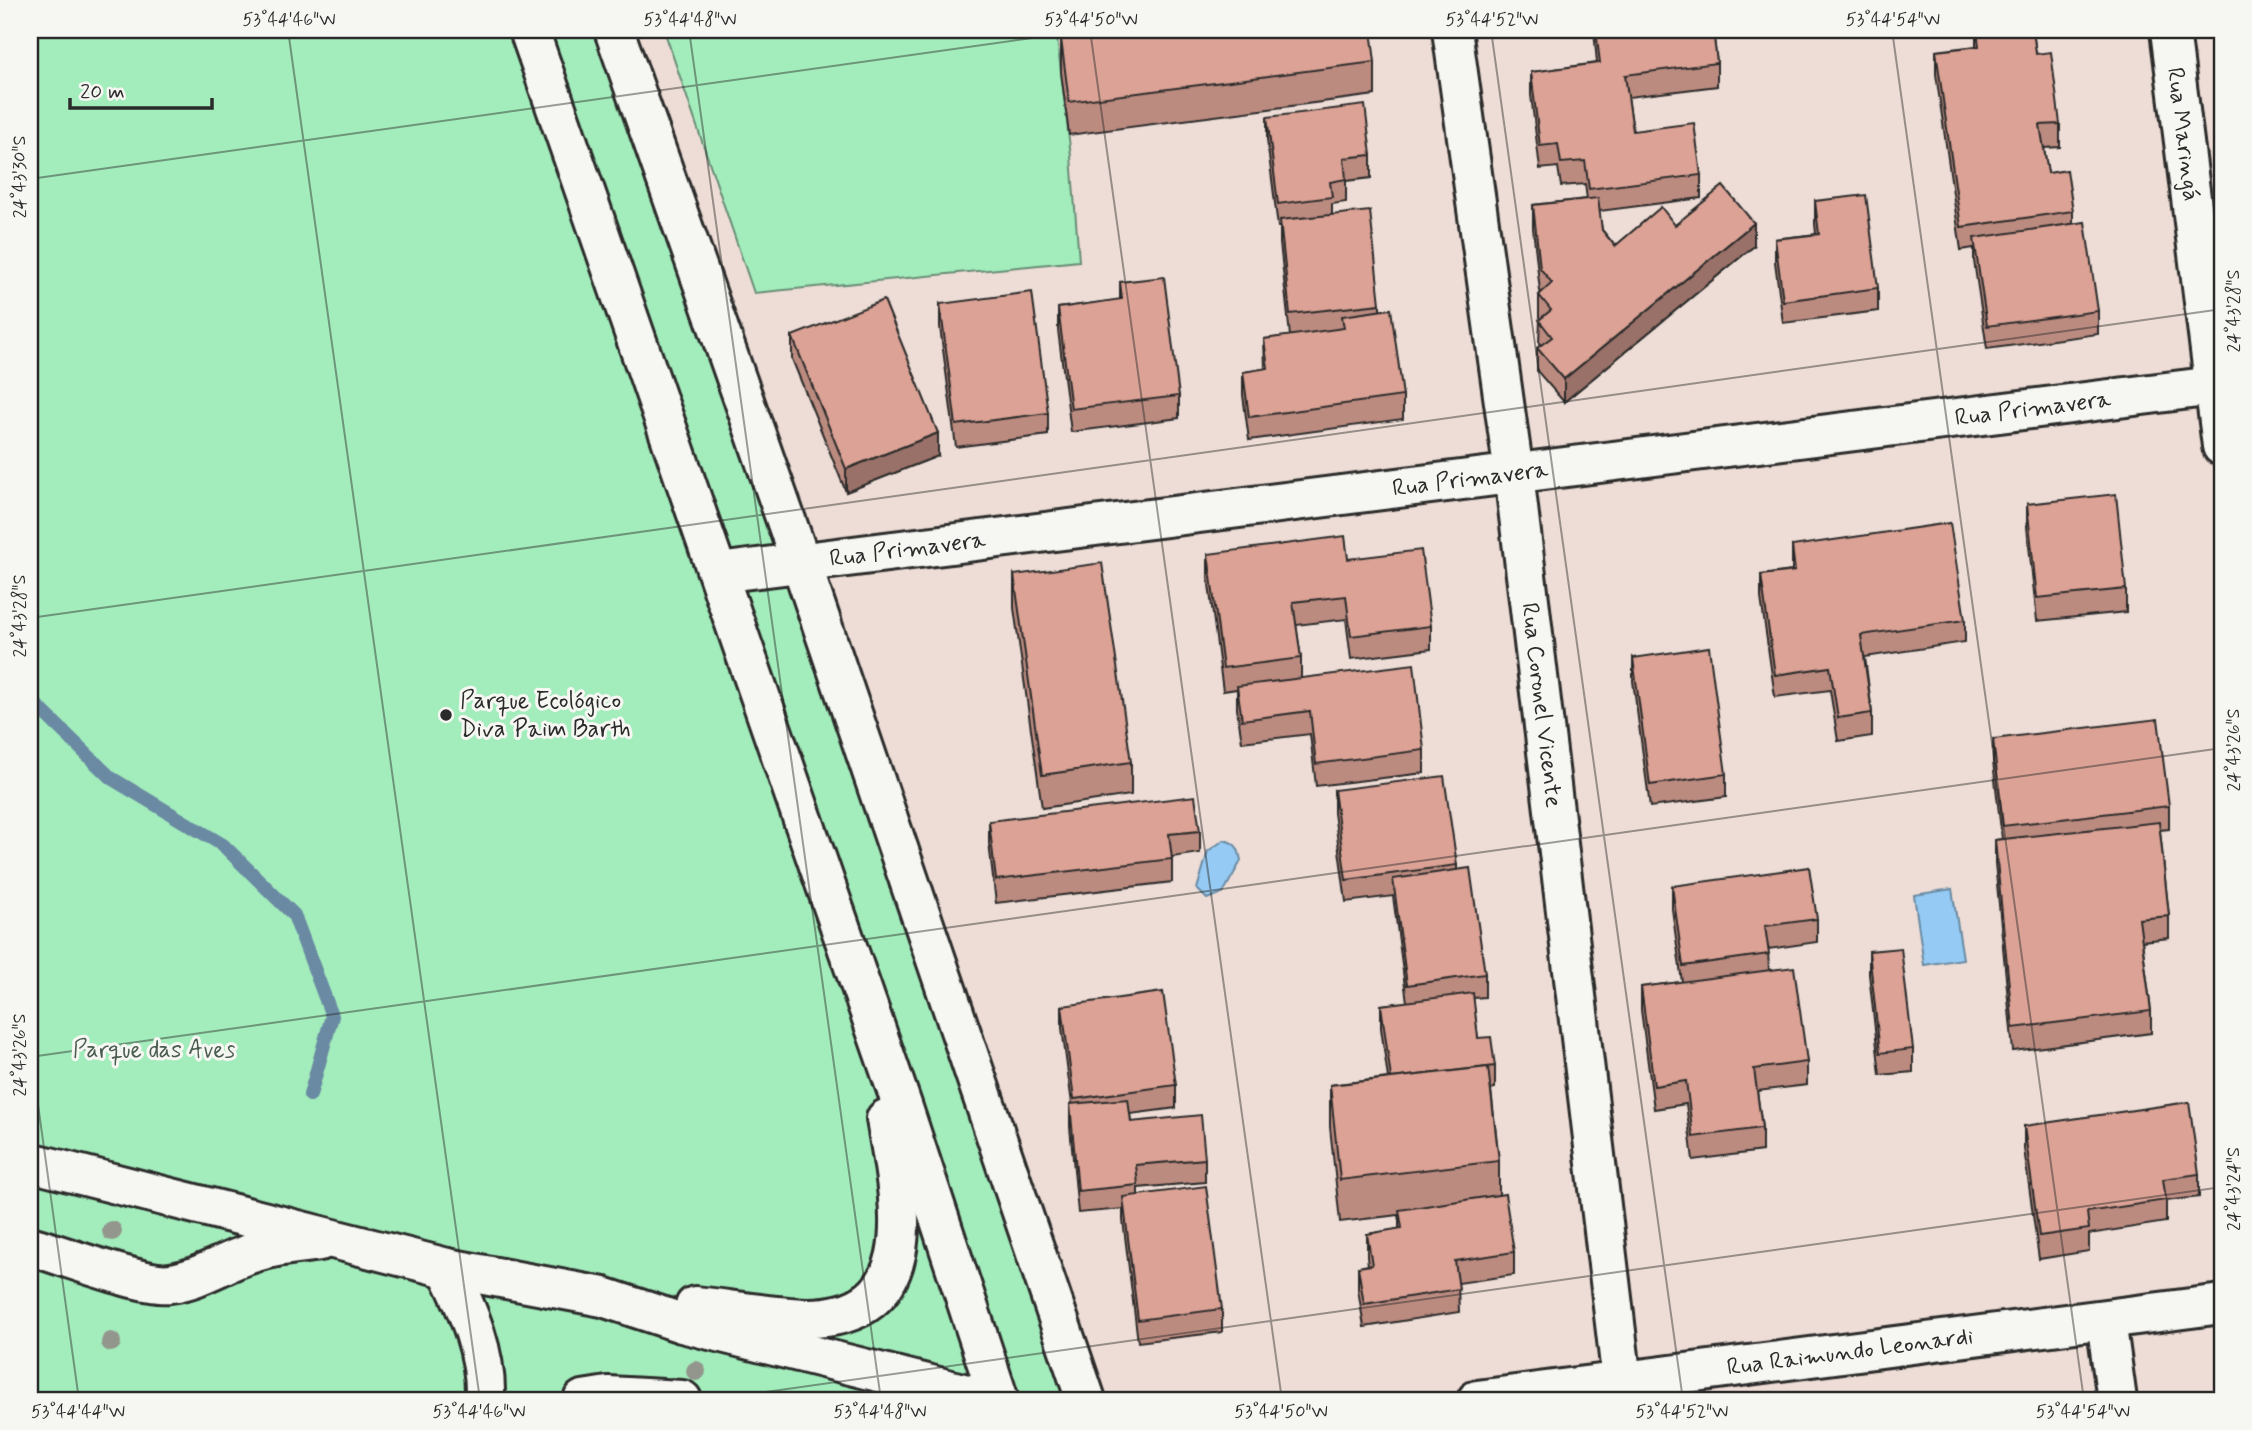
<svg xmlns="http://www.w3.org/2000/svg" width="2252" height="1430" font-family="Mynerve,sans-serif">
  <rect width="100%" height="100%" fill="#eeddd6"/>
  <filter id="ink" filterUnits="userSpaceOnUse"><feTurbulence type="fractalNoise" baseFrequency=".0143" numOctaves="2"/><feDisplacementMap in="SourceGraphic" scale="14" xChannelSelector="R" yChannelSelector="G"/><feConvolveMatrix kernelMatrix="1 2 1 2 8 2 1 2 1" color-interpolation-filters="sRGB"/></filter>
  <g filter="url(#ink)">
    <g fill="#a3edbc" stroke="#678c74" stroke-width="2">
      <path d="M30,30H635L1089,1400H30Z"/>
      <path d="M664,30H1056L1071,156L1079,261L754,293Z"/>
    </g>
    <g fill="#94caf3" stroke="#6a8aa3" stroke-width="2">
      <path d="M1224,840C1237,843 1239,849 1241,861L1223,893L1207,899L1197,889L1208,851Z"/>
      <path d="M1952,889L1963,959L1924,965L1914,895Z"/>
    </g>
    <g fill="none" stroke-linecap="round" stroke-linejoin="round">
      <path stroke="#6a8aa3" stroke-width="14" d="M30,699L111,778L223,845L294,915L332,1016L310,1095"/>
      <g stroke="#2b2b2b" stroke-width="44">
        <g id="minor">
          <path id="s1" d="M1452,30L1514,474L1622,1382"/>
          <path id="s2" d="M2170,30L2222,446"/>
          <path id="s3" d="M718,573L2222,385"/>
          <path d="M2106,1320L2117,1400"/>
          <path id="s4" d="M1477,1400L2222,1304"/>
        </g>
      </g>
      <g stroke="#2b2b2b" stroke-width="44">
        <g id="tertiary">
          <path d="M529,30L902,1105L999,1400"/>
          <path d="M614,30L801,563L1086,1400"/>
          <path d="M30,1162L447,1268L603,1297L682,1323L991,1400"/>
          <path d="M30,1246C60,1254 144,1287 170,1283C196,1280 217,1266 241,1257C266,1247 294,1244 320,1241"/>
          <path d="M447,1268C468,1310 487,1353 485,1400"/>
          <path d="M695,1306C732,1310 771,1317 807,1318C928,1318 900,1199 886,1119"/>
          <path d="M583,1400L608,1396L682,1400"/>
        </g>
      </g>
      <use href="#minor" stroke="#f6f6f2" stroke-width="38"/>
      <use href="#tertiary" stroke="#f6f6f2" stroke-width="38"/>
    </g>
    <g fill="#93968c">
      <circle cx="112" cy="1231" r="10"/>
      <circle cx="111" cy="1342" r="10"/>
      <circle cx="696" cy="1371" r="10"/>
    </g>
    <g fill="#bc8b80" stroke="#2b2b2b" stroke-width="2">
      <path d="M1594,30H1713L1717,63V86L1628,97L1633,131L1701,175V198L1599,211L1602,230L1615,246L1675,225L1754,246L1564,402L1537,371V348L1541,345L1539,343L1540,319L1539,317V295L1541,292L1540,291L1533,228V205L1587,199L1585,184L1561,186L1558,167L1540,169L1531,95V72L1597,63Z"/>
      <path d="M1976,30H2033L2036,54L2060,124V147L2044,148L2048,173L2073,211V224L2098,311V334L1987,349L1974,261V248L1961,250L1936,74V51L1976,46Z"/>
      <path d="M1061,39L1375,62V95L1069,135L1061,72Z"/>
      <path d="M1267,117L1371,155V178L1346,181V202L1332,204V215L1380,304V310L1403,396V419L1249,440L1243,395V372L1265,369L1264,339L1290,336L1280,243V227H1278L1267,140Z"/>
      <path d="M1815,201L1878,288V311L1783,323L1775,262V239L1816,234L1815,224Z"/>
      <path d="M1120,282L1179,396V418L1071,432L1058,330V308L1120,300Z"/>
      <path d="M940,304L1048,413V435L956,447L940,327Z"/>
      <path d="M792,336L938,456L846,492L792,359Z"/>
      <path d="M2027,504L2126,589V612L2037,621L2027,527Z"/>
      <path d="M1792,546L1965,620V642L1865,657L1872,713V736L1838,741L1830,690L1775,697L1761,598V575L1792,571Z"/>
      <path d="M1208,554L1348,559L1431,626V649L1351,659L1346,619L1296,625L1301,658V678L1424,750V773L1316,786L1310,734L1242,742L1237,709V689L1223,691L1208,577Z"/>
      <path d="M1014,575L1131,762V795L1042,808L1014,608Z"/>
      <path d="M1633,658L1726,774V797L1650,807L1633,681Z"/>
      <path d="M1993,739L2169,806V829L2160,830L2169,916V938L2142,941L2151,1011V1033L2013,1051L1995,863V840L2002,839L1993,762Z"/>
      <path d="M1334,790L1457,865V870L1485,974V997L1473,998L1478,1038L1495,1066V1088L1491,1089L1499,1161V1195L1514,1252V1275L1458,1283L1459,1312L1364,1327L1358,1289V1267L1368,1265L1367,1257V1234L1399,1229V1215L1340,1222L1330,1127V1085L1388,1078L1381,1028V1005L1407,1002L1393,896L1346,902L1334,813Z"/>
      <path d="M989,821L1200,831V853L1172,857V882L996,903L989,843Z"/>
      <path d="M1672,886L1817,919V942L1768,949L1769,971L1807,1062V1085L1757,1091L1762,1128V1151L1693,1160L1686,1104L1654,1109L1641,1010V987L1682,982L1672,909Z"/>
      <path d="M1869,951L1913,1049V1072L1880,1075L1869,974Z"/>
      <path d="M1062,1006L1176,1085V1108L1130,1114L1131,1122L1205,1159V1182L1138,1188V1195L1222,1309V1332L1138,1342L1123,1220V1209L1078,1213L1070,1127V1104H1072L1062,1028Z"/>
      <path d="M2024,1126L2199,1174V1197L2166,1201V1222L2089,1234V1251L2039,1259L2024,1149Z"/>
    </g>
    <g fill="#997168" stroke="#2b2b2b" stroke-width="2">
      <path d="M1754,223V246L1564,402V379Z"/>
      <path d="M938,433V456L846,492V469Z"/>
    </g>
    <g fill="#dba295" stroke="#2b2b2b" stroke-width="2">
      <path d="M1128,30H1371L1375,62L1069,102L1061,39Z"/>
      <path d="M1596,30H1713L1717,63L1625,75L1633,131L1694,123L1701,175L1589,189L1585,161L1561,163L1558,144L1540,146L1531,72L1600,63Z"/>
      <path d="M1977,30H2033L2036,54L2051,52L2060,124L2040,125L2048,173L2067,170L2073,211L1961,227L1936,51L1979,46Z"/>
      <path d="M1365,105L1371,155L1344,158L1346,179L1330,182L1332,197L1278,204L1267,117Z"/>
      <path d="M1723,186L1754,223L1564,379L1537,348L1552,337L1539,320L1551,310L1539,295L1552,283L1540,268L1533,205L1598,198L1602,230L1615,246L1661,207L1675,225Z"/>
      <path d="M1866,195L1878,288L1783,301L1775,239L1819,234L1815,201Z"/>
      <path d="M1370,211L1380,304L1290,314L1280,220Z"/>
      <path d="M2085,222L2098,311L1987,326L1974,238Z"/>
      <path d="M1164,277L1179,396L1071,409L1058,308L1122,299L1120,282Z"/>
      <path d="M1032,292L1048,413L956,425L940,304Z"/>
      <path d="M884,300L938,433L846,469L792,336Z"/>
      <path d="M1391,309L1403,396L1249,417L1243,372L1268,368L1264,339L1344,328L1342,316Z"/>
      <path d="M2116,494L2126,589L2037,598L2027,504Z"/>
      <path d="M1950,523L1965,620L1861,635L1872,713L1838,718L1830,667L1775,675L1761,575L1795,571L1792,546Z"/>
      <path d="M1345,536L1348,559L1421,550L1431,626L1351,636L1346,596L1293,602L1301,658L1223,668L1208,554Z"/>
      <path d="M1102,563L1131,762L1042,775L1014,575Z"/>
      <path d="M1709,647L1726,774L1650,785L1633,658Z"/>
      <path d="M1414,664L1424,750L1316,764L1310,711L1242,720L1237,686Z"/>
      <path d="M2158,719L2169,806L2003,826L1993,739Z"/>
      <path d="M1444,776L1457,865L1346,880L1334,790Z"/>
      <path d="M1195,796L1200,831L1169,834L1172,859L996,880L989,821Z"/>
      <path d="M2159,822L2169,916L2139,919L2151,1011L2013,1028L1995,840Z"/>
      <path d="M1809,867L1817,919L1765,926L1769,954L1683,966L1672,886Z"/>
      <path d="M1470,868L1485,974L1407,985L1393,879Z"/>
      <path d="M1901,948L1913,1049L1880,1053L1869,951Z"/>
      <path d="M1794,967L1807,1062L1754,1069L1762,1128L1693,1137L1686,1081L1654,1086L1641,987Z"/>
      <path d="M1163,992L1176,1085L1074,1099L1062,1006Z"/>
      <path d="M1473,993L1478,1038L1491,1037L1495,1066L1391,1078L1381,1005Z"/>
      <path d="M1488,1067L1499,1161L1340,1180L1330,1085Z"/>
      <path d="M1128,1099L1131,1122L1201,1115L1205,1159L1136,1165L1138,1185L1078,1191L1070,1104Z"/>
      <path d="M2189,1102L2199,1174L2163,1179L2166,1200L2087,1212L2089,1229L2039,1236L2024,1126Z"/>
      <path d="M1206,1186L1222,1309L1138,1320L1123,1197Z"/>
      <path d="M1505,1194L1514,1252L1455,1261L1459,1289L1364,1304L1358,1267L1372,1265L1367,1234L1402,1228L1399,1210Z"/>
    </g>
  </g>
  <path fill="none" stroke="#2b2b2b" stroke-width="2" stroke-opacity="0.45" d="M288,30L480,1400M689,30L881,1400M1090,30L1282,1400M1491,30L1683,1400M1892,30L2084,1400M30,179L1089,30M30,618L2222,309M30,1047L79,1400M30,1057L2222,748M708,1400L2222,1187"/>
  <circle fill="#2b2b2b" stroke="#f6f6f2" stroke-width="2.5" cx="446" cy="715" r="7"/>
  <g text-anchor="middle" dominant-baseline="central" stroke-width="6" stroke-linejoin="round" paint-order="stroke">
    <g font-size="24" fill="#2b2b2b" stroke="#f6f6f2">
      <text stroke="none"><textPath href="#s2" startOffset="105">Rua Maringá</textPath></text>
      <text stroke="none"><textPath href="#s3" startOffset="1325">Rua Primavera</textPath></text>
      <text stroke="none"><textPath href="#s3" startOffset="758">Rua Primavera</textPath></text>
      <text stroke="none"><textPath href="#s3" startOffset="191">Rua Primavera</textPath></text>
      <text stroke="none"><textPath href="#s1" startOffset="681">Rua Coronel Vicente</textPath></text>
      <text stroke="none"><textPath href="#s4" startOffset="376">Rua Raimundo Leonardi</textPath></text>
    </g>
    <g font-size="24" fill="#2b2b2b" stroke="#f6f6f2" text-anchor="start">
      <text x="460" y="701">Parque Ecológico<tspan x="460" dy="28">Diva Paim Barth</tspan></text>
    </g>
    <g font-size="24" fill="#495c4f" stroke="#f6f6f2">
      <text x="154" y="1050">Parque das Aves</text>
    </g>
  </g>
  <rect width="2252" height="1430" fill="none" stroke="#f6f6f2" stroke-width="77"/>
  <path d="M70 98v10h142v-10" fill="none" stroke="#2b2b2b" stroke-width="3.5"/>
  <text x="80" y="98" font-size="21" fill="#2b2b2b" stroke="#f6f6f2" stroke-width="5" paint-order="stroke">20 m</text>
  <rect x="38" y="38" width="2176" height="1354" fill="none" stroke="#2b2b2b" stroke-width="2.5"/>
  <g font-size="18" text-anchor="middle" fill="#2b2b2b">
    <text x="289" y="25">53°44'46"W</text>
    <text x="690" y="25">53°44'48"W</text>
    <text x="1091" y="25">53°44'50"W</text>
    <text x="1492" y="25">53°44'52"W</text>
    <text x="1893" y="25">53°44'54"W</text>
    <text transform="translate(19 177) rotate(-90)" y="6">24°43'30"S</text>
    <text transform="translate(2233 311) rotate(-90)" y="6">24°43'28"S</text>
    <text transform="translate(19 616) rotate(-90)" y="6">24°43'28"S</text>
    <text transform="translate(2233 750) rotate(-90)" y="6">24°43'26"S</text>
    <text transform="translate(19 1055) rotate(-90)" y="6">24°43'26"S</text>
    <text transform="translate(2233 1189) rotate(-90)" y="6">24°43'24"S</text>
    <text x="78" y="1417">53°44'44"W</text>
    <text x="479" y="1417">53°44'46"W</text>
    <text x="880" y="1417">53°44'48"W</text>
    <text x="1281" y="1417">53°44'50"W</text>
    <text x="1682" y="1417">53°44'52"W</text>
    <text x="2083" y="1417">53°44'54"W</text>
  </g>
</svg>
